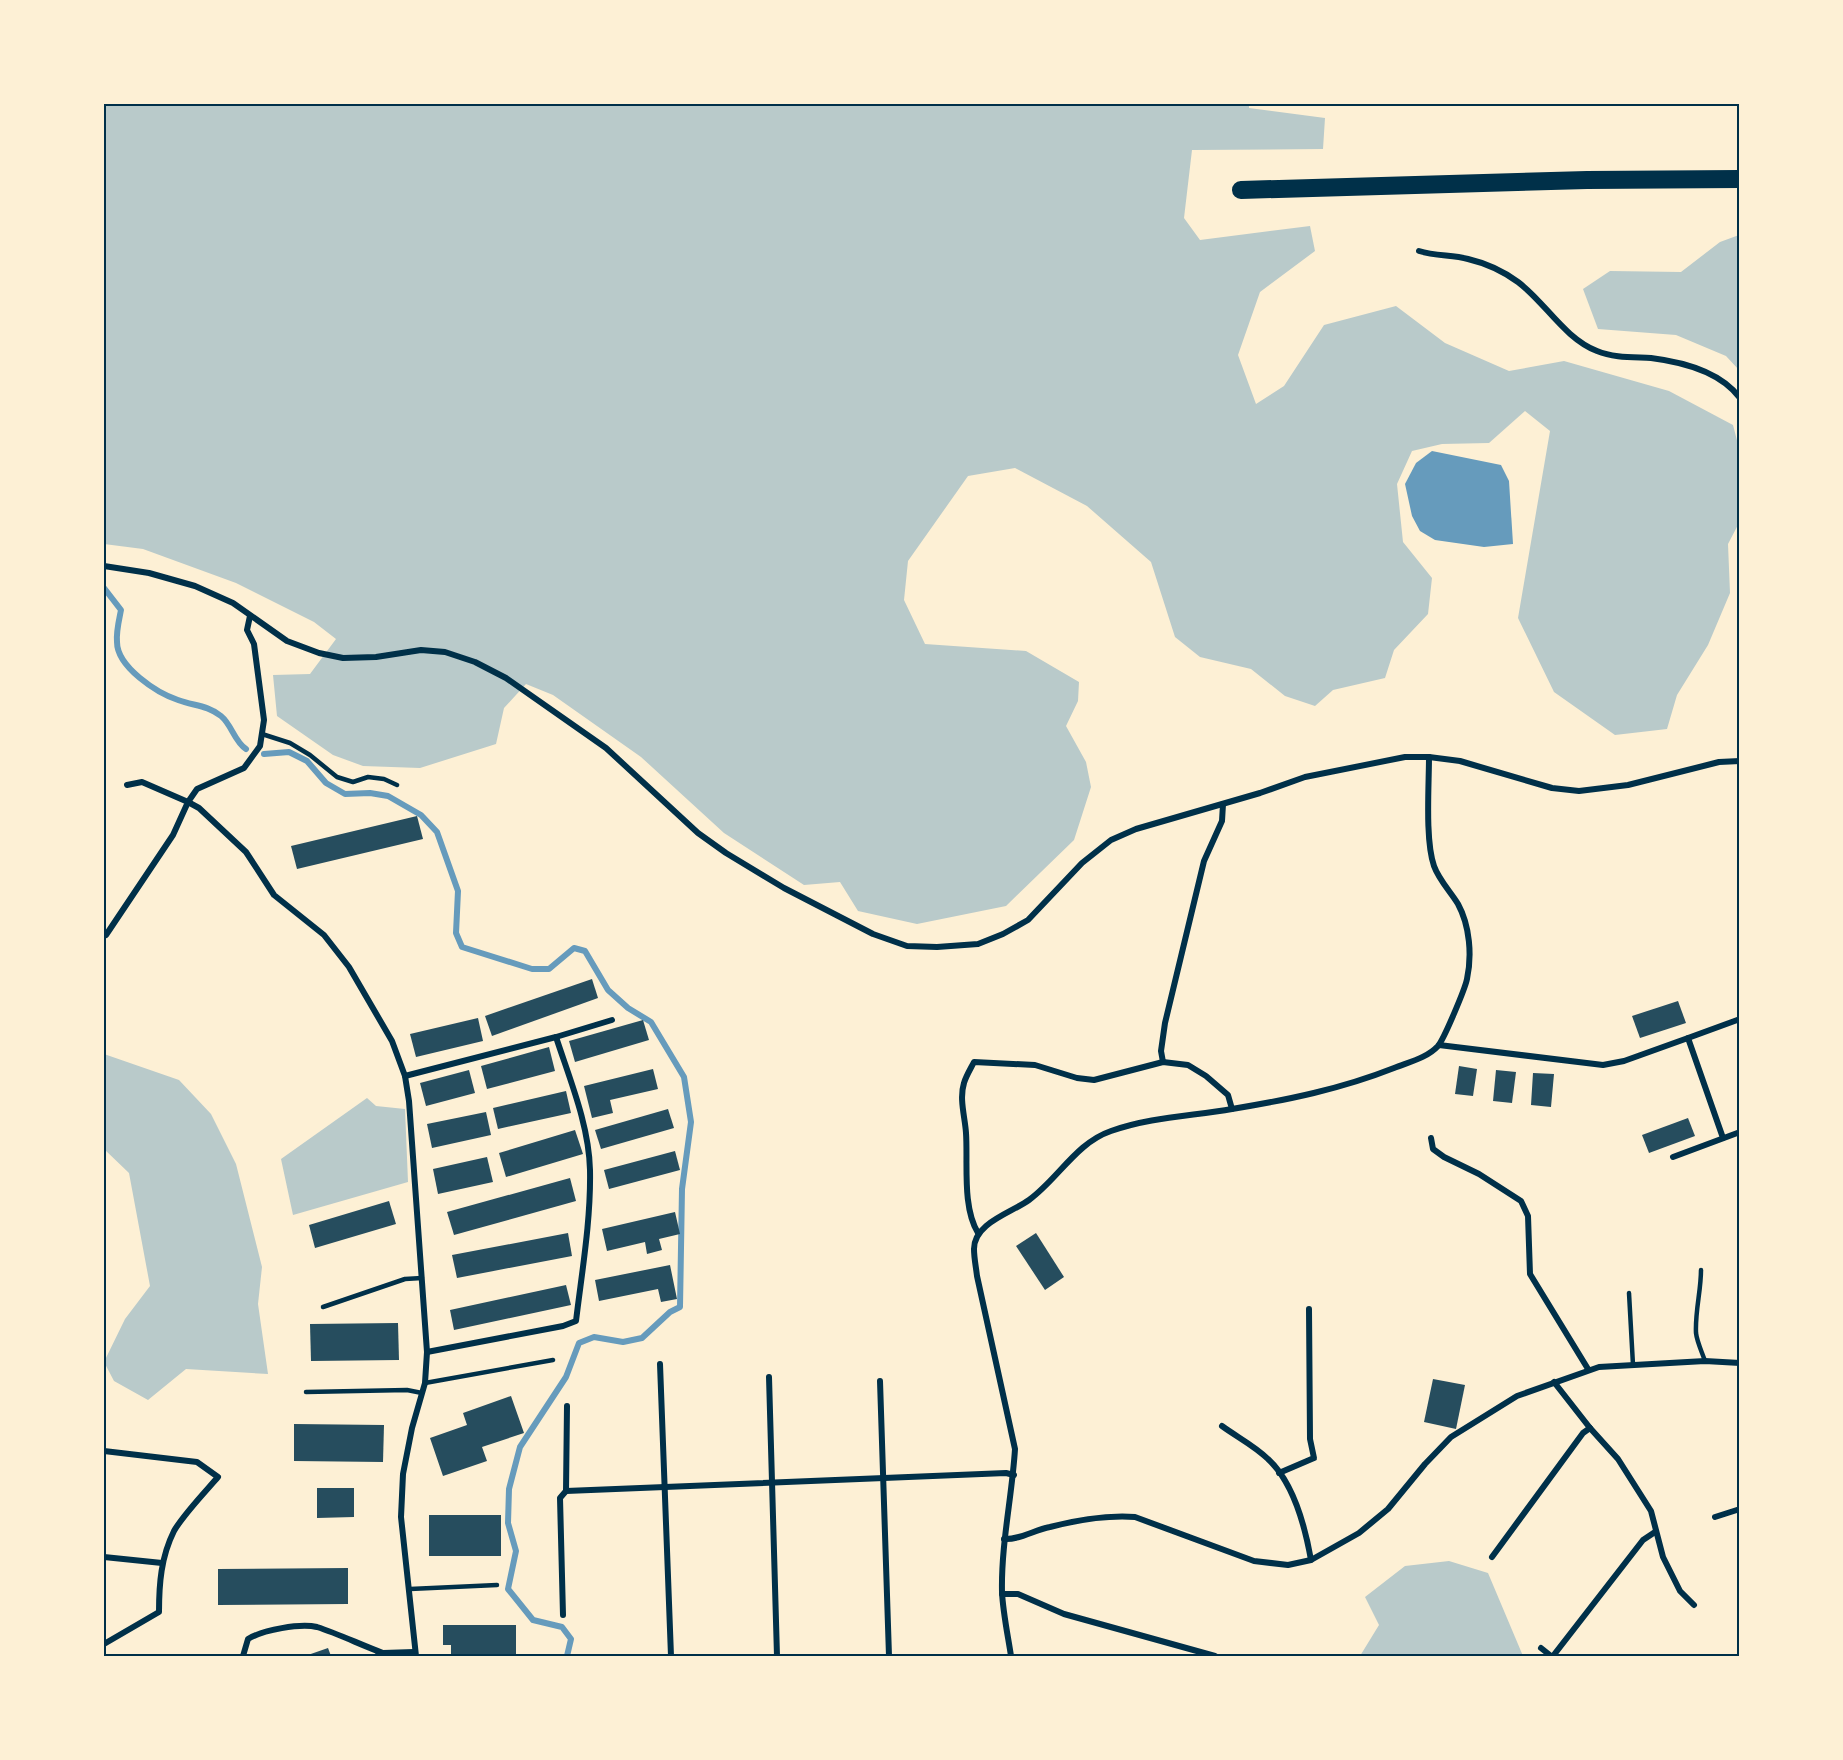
<svg xmlns="http://www.w3.org/2000/svg" width="1843" height="1760" font-family="'PT Sans',sans-serif">
  <rect width="100%" height="100%" fill="#fdf0d5"/>
  <g fill="#b9caca">
    <path d="M104,104H1249V108L1325,118L1323,149L1192,150L1184,218L1200,240L1310,226L1315,251L1260,292L1238,355L1256,404L1284,386L1324,325L1396,306L1445,343L1509,371L1564,361L1669,391L1733,425L1740,452L1739,523L1728,544L1730,593L1708,645L1677,695L1667,729L1615,735L1554,692L1518,618L1550,431L1525,411L1489,443L1442,444L1412,451L1397,484L1403,542L1432,578L1428,614L1394,650L1385,678L1333,690L1315,706L1285,696L1251,669L1200,657L1175,637L1151,562L1087,506L1015,468L968,476L908,561L904,600L925,644L1026,651L1079,682L1078,701L1066,726L1086,762L1091,787L1074,840L1006,906L917,924L858,911L840,882L804,885L724,833L641,757L553,695L526,684L504,708L496,744L420,768L363,766L333,755L277,716L273,675L310,674L336,639L314,622L236,583L143,549L104,544Z"/>
    <path d="M1739,235V370L1726,356L1676,335L1598,329L1583,289L1610,271L1681,272L1720,242Z"/>
    <path d="M104,1054L179,1080L211,1114L236,1164L262,1267L258,1304L268,1374L186,1369L148,1400L114,1381L104,1362L125,1319L150,1286L129,1173L104,1149Z"/>
    <path d="M367,1098L376,1106L405,1109L408,1182L293,1215L281,1159Z"/>
    <path d="M1449,1561L1488,1573L1523,1656H1360L1379,1625L1365,1597L1405,1566Z"/>
  </g>
  <path fill="#669bbc" d="M1432,451L1501,465L1509,481L1513,544L1484,547L1435,540L1420,531L1412,516L1405,484L1416,463Z"/>
  <g fill="none" stroke-linecap="round" stroke-linejoin="round">
    <g stroke="#669bbc" stroke-width="6">
      <path d="M104,588L121,610C119,620 116,632 117,642C117,667 157,693 178,700C194,706 207,705 221,716C232,725 234,741 246,749"/>
      <path d="M264,754L289,752L307,761L326,783L345,794L370,793L388,796L421,815L437,832L458,891L456,933L462,947L532,969H549L574,948L585,951L608,990L628,1008L651,1022L684,1077L691,1122L682,1189L680,1307L670,1312L642,1338L623,1342L594,1337L579,1343L566,1377L520,1447L509,1489L508,1523L516,1551L508,1589L533,1620L562,1627L571,1639L567,1656"/>
    </g>
  </g>
  <g fill="#264d5e">
    <path d="M417,816L423,839L297,869L291,846Z"/>
    <path d="M592,979L598,998L492,1036L485,1016Z"/>
    <path d="M1678,1001L1686,1023L1640,1038L1632,1016Z"/>
    <path d="M478,1018L483,1041L416,1057L410,1034Z"/>
    <path d="M643,1020L649,1040L575,1062L569,1041Z"/>
    <path d="M549,1047L555,1071L487,1089L481,1066Z"/>
    <path d="M1459,1066L1477,1069L1473,1096L1455,1094Z"/>
    <path d="M653,1069L658,1089L610,1100L613,1113L592,1118L584,1086Z"/>
    <path d="M469,1070L475,1093L426,1106L420,1083Z"/>
    <path d="M1496,1070L1516,1072L1512,1103L1493,1101Z"/>
    <path d="M1533,1073L1554,1074L1551,1107L1531,1105Z"/>
    <path d="M566,1091L571,1113L498,1129L493,1108Z"/>
    <path d="M668,1109L674,1128L601,1149L595,1130Z"/>
    <path d="M486,1112L491,1135L432,1148L427,1124Z"/>
    <path d="M1688,1118L1695,1136L1649,1153L1642,1135Z"/>
    <path d="M575,1130L583,1154L506,1177L499,1153Z"/>
    <path d="M675,1151L680,1170L609,1189L604,1170Z"/>
    <path d="M487,1157L493,1182L438,1194L433,1169Z"/>
    <path d="M570,1178L576,1201L454,1235L447,1212Z"/>
    <path d="M389,1201L396,1224L315,1248L309,1225Z"/>
    <path d="M675,1212L680,1234L659,1239L662,1250L647,1254L645,1242L607,1251L602,1229Z"/>
    <path d="M568,1233L572,1256L457,1278L452,1255Z"/>
    <path d="M1036,1233L1064,1277L1045,1290L1016,1246Z"/>
    <path d="M670,1265L677,1299L661,1302L658,1289L599,1301L595,1280Z"/>
    <path d="M566,1285L571,1305L454,1330L450,1310Z"/>
    <path d="M398,1323L399,1360L311,1361L310,1324Z"/>
    <path d="M1433,1379L1465,1385L1456,1429L1424,1422Z"/>
    <path d="M511,1396L524,1433L482,1447L487,1461L443,1476L430,1438L467,1425L463,1413Z"/>
    <path d="M294,1424L384,1425L383,1462L294,1461Z"/>
    <path d="M317,1488H354V1517L317,1518Z"/>
    <rect x="429" y="1515" width="72" height="41"/>
    <path d="M348,1568V1604L218,1605V1569Z"/>
    <path d="M443,1625H516V1656H451V1645H443Z"/>
    <path d="M328,1648L331,1656H305Z"/>
  </g>
  <g fill="none" stroke-linecap="round" stroke-linejoin="round">
    <g stroke="#003049" stroke-width="4.5">
      <path d="M262,734L290,743L310,755L337,777L353,782L368,777L384,779L397,785"/>
      <path d="M1701,1270C1701,1291 1695,1311 1696,1333C1697,1342 1702,1352 1705,1361"/>
      <path d="M1629,1293L1633,1365"/>
      <path d="M323,1307L405,1279L422,1278"/>
      <path d="M425,1383L553,1360"/>
      <path d="M306,1392L407,1390L422,1393"/>
      <path d="M410,1589L497,1585"/>
    </g>
    <g stroke="#003049" stroke-width="6">
      <path d="M1419,251C1435,256 1452,255 1468,259C1485,263 1503,271 1518,282C1545,302 1564,338 1597,351C1614,358 1633,357 1651,358C1683,362 1720,371 1740,398"/>
      <path d="M104,566L149,573L195,586L233,603L287,641L319,653L343,658L376,657L421,650L445,652L475,662L506,678L606,748L698,833L726,853L784,888L873,934L907,946L937,947L978,944L1003,934L1028,920L1082,863L1111,840L1136,829L1260,793L1305,777L1405,757H1429L1460,761L1552,788L1579,791L1628,785L1719,762L1740,761"/>
      <path d="M250,616L247,630L254,644L264,720L260,746L244,768L197,789L188,802L199,808L246,852L274,895L324,935L349,967L392,1041L405,1076L409,1101L427,1352L425,1383L412,1428L403,1474L401,1517L416,1656"/>
      <path d="M106,935L173,835L188,802L142,782L127,785"/>
      <path d="M1439,1045L1603,1065L1624,1061L1688,1038"/>
      <path d="M1163,1062L1161,1051L1165,1023L1204,861L1222,821L1223,804"/>
      <path d="M405,1076L556,1037L612,1020"/>
      <path d="M1431,1138L1433,1149L1444,1157L1479,1174L1521,1201L1528,1216L1530,1274L1588,1369"/>
      <path d="M1723,1138L1688,1038L1740,1019"/>
      <path d="M1673,1157L1740,1132"/>
      <path d="M978,1233C962,1207 968,1163 966,1133C965,1117 959,1099 964,1083C966,1076 971,1068 974,1062L1035,1065L1077,1078L1094,1080L1163,1062L1188,1065L1206,1076L1228,1095L1232,1109"/>
      <path d="M427,1352L563,1326L576,1321C582,1271 591,1220 590,1170C589,1125 570,1080 556,1037"/>
      <path d="M660,1364L671,1656"/>
      <path d="M769,1377L777,1656"/>
      <path d="M880,1381L889,1656"/>
      <path d="M1554,1382L1590,1428L1618,1459L1651,1511L1663,1557L1680,1591L1694,1605"/>
      <path d="M1222,1426C1237,1437 1255,1446 1268,1459C1294,1483 1305,1526 1311,1560"/>
      <path d="M104,1451L197,1462L218,1477C205,1492 183,1515 174,1531C161,1557 159,1584 159,1612L104,1644"/>
      <path d="M1279,1473L1314,1458L1310,1439L1309,1309"/>
      <path d="M566,1491L1006,1473L1014,1475"/>
      <path d="M1715,1517L1740,1509"/>
      <path d="M1004,1539C1020,1540 1034,1530 1050,1527C1077,1520 1107,1515 1135,1517L1254,1561L1288,1565L1311,1560L1359,1533L1388,1509L1425,1464L1451,1437L1517,1396L1599,1367L1705,1361L1740,1363"/>
      <path d="M104,1557L162,1563"/>
      <path d="M1492,1557L1583,1433L1590,1428"/>
      <path d="M1002,1594H1018L1064,1614L1215,1656"/>
      <path d="M563,1615L560,1498L566,1491L567,1406"/>
      <path d="M1541,1648L1551,1656"/>
      <path d="M243,1656L248,1639C263,1630 300,1623 317,1627C339,1634 361,1645 383,1653"/>
      <path d="M377,1656L383,1653L414,1652"/>
      <path d="M1011,1656C1008,1636 1003,1613 1002,1592C1001,1544 1012,1497 1015,1449L977,1276C976,1267 974,1258 974,1249C974,1223 1011,1213 1029,1200C1058,1179 1076,1143 1111,1131C1150,1117 1192,1116 1232,1109C1287,1100 1341,1089 1394,1068C1409,1062 1427,1058 1438,1046C1444,1039 1465,989 1467,979C1472,956 1470,926 1458,904C1450,891 1439,880 1434,866C1425,840 1429,786 1429,757"/>
      <path d="M1553,1656L1643,1540L1655,1532"/>
    </g>
    <path stroke="#003049" stroke-width="18" d="M1241,190L1587,180L1740,179"/>
  </g>
  <rect width="1843" height="1760" fill="none" stroke="#fdf0d5" stroke-width="210"/>
  <rect x="105" y="105" width="1633" height="1550" fill="none" stroke="#003049" stroke-width="2"/>
</svg>
